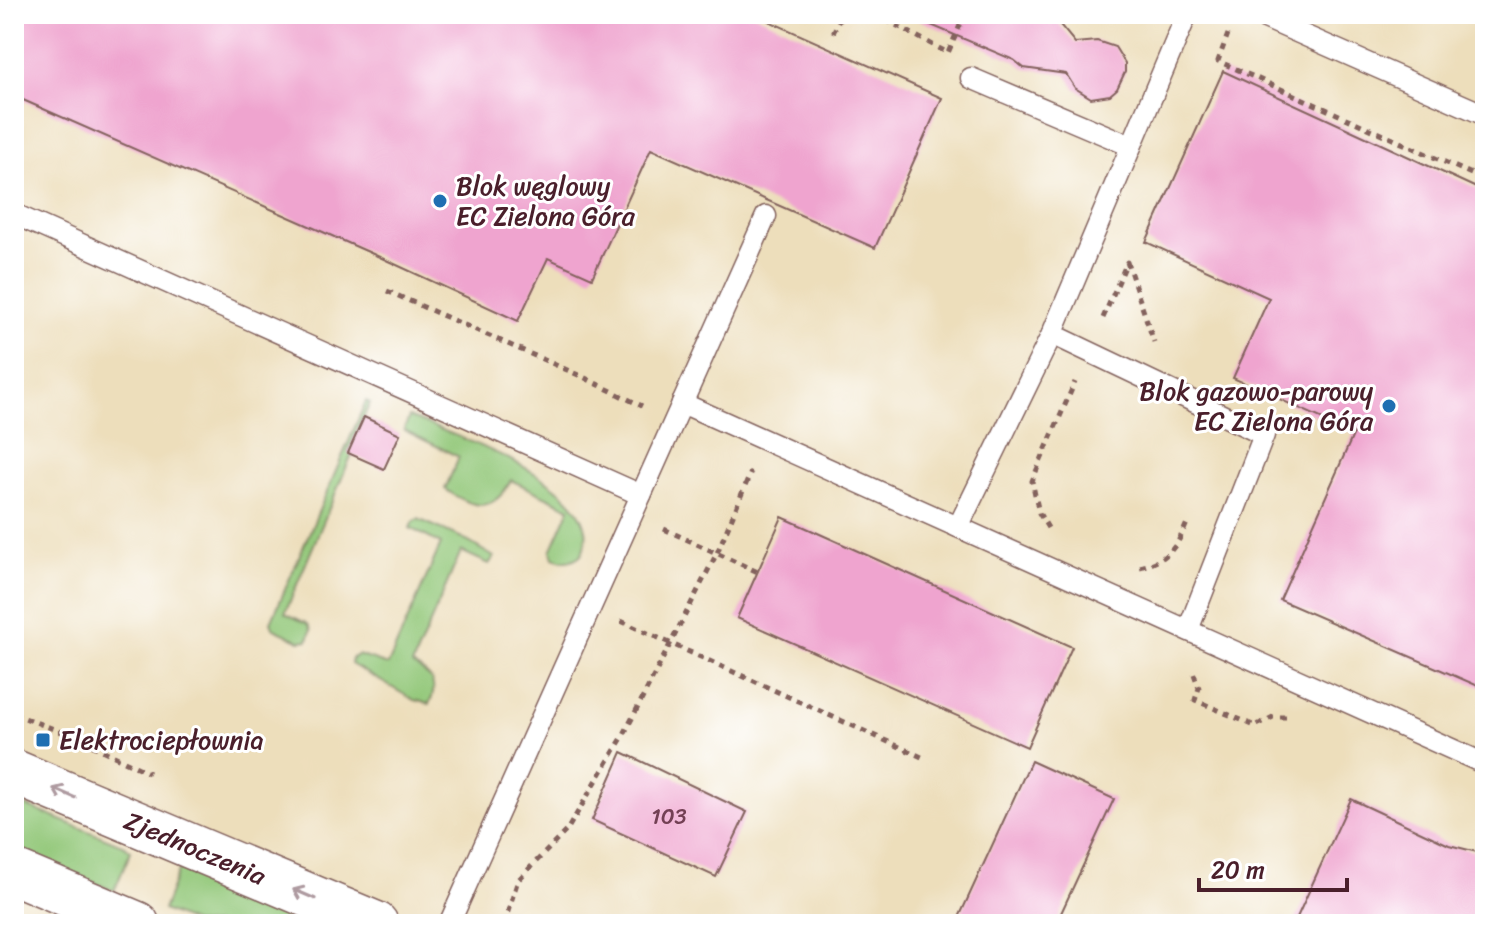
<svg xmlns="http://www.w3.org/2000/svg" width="1499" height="938" font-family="Sriracha,sans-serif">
  <rect width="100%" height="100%" fill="#fff"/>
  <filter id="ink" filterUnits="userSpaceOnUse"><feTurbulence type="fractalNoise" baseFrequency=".0125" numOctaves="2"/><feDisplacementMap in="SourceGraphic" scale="16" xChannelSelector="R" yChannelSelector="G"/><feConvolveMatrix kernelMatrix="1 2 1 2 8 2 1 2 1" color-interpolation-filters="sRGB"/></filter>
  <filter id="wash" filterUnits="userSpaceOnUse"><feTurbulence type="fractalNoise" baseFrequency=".006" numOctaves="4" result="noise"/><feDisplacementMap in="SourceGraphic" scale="32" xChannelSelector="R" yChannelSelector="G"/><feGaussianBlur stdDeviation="1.8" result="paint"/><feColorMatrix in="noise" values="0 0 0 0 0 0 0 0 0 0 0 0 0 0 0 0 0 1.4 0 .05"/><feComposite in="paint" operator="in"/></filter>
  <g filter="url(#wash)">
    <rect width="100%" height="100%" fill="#eddebb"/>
    <g fill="#92c778" stroke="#6e7352" stroke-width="2">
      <path d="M366,401L370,403L348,452L352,454L285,613L308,624L311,630L308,640L300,641L274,629L271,622Z"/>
      <path d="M409,417C457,437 576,475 586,530C588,538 584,547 582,554C571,562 566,563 553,558L551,551L570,508L511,480C493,515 472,508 445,489L459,457L404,430Z"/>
      <path d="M418,519L460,537L494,557L489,564L461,551L412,665C430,674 440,684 429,704L414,700L351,664L352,658L358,655L388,665L441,544L410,528L413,522Z"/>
      <path d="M14,801L125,846L131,851L114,891L14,849Z"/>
      <path d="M179,869L313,924H196L163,910Z"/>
    </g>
    <g id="blocks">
      <g fill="#efa4cf">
        <path d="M14,14H753L942,98L875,248L651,149L592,278L548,258L518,321L373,254L14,96Z"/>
        <path d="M905,14L1048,16L1057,21L1075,43L1097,41L1115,47L1125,63V72L1117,89L1110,95L1091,98L1075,88L1066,74L1024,68L1014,60Z"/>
        <path d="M1223,71L1485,192V689L1280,600L1354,433L1233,378L1269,298L1146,242Z"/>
        <path d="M364,417L400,434L384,469L348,453Z"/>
        <path d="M782,517L1072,647L1027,747L737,618Z"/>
        <path d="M622,752L747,812L716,877L592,820Z"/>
        <path d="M1031,761L1114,799L1056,924H956Z"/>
        <path d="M1351,799L1449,845L1485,854V924H1294Z"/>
      </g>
    </g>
  </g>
  <g filter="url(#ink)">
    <use href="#blocks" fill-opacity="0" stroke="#83625d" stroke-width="2"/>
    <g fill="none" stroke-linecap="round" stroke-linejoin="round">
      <g stroke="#83625d" stroke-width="23">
        <g id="lane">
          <path d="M1256,14L1485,115"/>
          <path d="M971,78L1131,146"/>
          <path d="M14,214L641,495"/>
          <path d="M1052,334L1187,14"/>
          <path d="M682,403L1485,764"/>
          <path d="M958,527L1052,334L1264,435L1188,630"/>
          <path d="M449,924L766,216"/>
        </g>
      </g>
      <g stroke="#83625d" stroke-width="47">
        <g id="secondary">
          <path d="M14,772L376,924"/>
          <path d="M14,872L137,924"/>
        </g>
      </g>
      <g stroke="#83625d" stroke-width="5" stroke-dasharray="6 6" stroke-linecap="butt">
        <path d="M875,14L948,53L965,14"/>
        <path d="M833,33L842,14"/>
        <path d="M1228,34L1218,61L1485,180"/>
        <path d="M387,291L583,377L642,406"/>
        <path d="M1103,318L1127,262L1154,342"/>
        <path d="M1048,528L1039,513L1032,481L1075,382"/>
        <path d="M664,529L758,572"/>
        <path d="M1140,567C1167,561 1177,547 1187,523"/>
        <path d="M621,621L924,758"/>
        <path d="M1194,674L1199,688L1195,700L1255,726L1273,717H1288"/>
        <path d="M14,714L75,737L149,773"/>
        <path d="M504,924L518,880L567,830L622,738L717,553L751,472"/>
      </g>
      <use href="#lane" stroke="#fff" stroke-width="20"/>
      <use href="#secondary" stroke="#fff" stroke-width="44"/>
    </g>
    <defs><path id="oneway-shaft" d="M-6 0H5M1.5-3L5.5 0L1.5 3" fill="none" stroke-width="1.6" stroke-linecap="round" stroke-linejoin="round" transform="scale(2)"/></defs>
    <g stroke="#ae9aa0">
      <use href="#oneway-shaft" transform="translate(64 793) rotate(-157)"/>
      <use href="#oneway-shaft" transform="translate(304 894) rotate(-157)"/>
    </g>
  </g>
  <g fill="#1f6fb2" stroke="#fff" stroke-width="3">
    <circle cx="440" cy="201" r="8"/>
    <circle cx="1389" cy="406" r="8"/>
    <rect x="35" y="732" width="16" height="16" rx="4"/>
  </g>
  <g text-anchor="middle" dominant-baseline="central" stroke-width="6" stroke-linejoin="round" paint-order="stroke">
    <g font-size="22" fill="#734054">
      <text x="669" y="816">103</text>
    </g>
    <g font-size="26" fill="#4a1f2b" stroke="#fff" text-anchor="start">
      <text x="456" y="186">Blok węglowy<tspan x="456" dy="30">EC Zielona Góra</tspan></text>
      <text x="1373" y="391" text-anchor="end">Blok gazowo-parowy<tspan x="1373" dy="30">EC Zielona Góra</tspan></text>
      <text x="59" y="740">Elektrociepłownia</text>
    </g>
    <g font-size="26" fill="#4a1f2b" stroke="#fff">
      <text transform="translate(195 848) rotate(23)">Zjednoczenia</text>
    </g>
  </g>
  <rect width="1499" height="938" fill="none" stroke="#fff" stroke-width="48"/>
  <path d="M1199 878v12h148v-12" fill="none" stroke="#4a1f2b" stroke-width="4"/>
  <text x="1211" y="878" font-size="24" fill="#4a1f2b" stroke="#ffffff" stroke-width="6" paint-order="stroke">20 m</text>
</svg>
